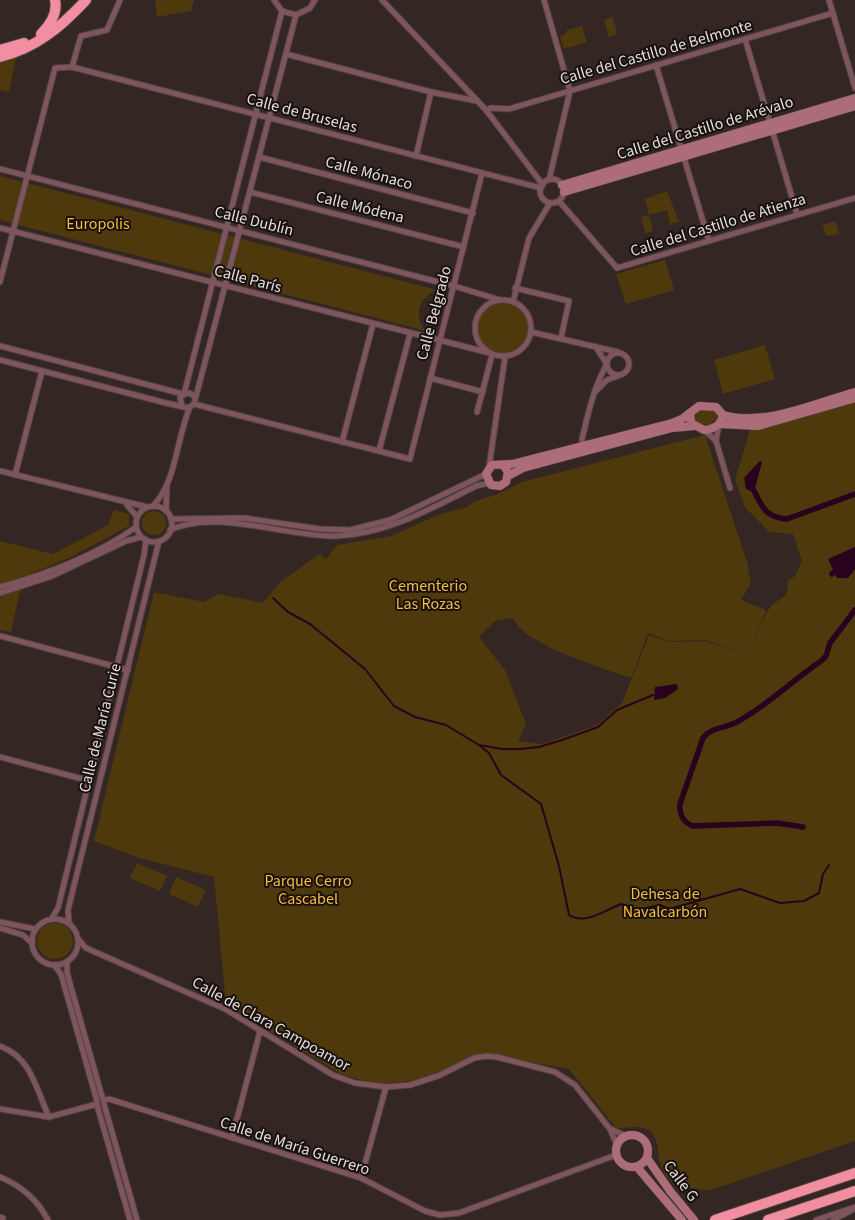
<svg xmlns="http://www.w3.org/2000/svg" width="855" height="1220" font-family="'Source Sans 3',sans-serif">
  <rect width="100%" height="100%" fill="#342622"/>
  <g fill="#4e390c" fill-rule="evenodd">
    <path d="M155,0H194L191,11L157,17Z"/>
    <path d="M613,17L617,34L609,37L604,20Z"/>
    <path d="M582,26L587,42L564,49L560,36L565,35L567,30Z"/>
    <path d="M16,58L9,92L0,90V63Z"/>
    <path d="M0,176L437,290C420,296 412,316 426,331L0,220Z"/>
    <path d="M667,191L679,222L670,224L667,210L649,215L653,231L645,233L641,217L649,215L645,199Z"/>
    <path d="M832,222H836L839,234L826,236L822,225Z"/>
    <path d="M665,260L674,290L626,304L616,274Z"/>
    <circle cx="503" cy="328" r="25"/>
    <path d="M765,345L775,379L723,394L714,360Z"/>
    <path d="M855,402V1141L711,1190C692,1190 665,1186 660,1163C657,1150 659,1141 650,1130L640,1127L616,1128L569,1069L481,1053L420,1080L376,1084L341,1074L226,1005L214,877L139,858L94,841L154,592L204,602L218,594L263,603L280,582L320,554L326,559L337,545L391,536L440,514L468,507L473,502L495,495L522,482L705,435L747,562L751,583L741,600L766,610L751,650C757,637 761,621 769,609C777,597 791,600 787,581L795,576L802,561L793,534L769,532L745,507L735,480L750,430ZM513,618C522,644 605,669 631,678L648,633L669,641L705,640L749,656L705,641L670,642L649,635L622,703L597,725L542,744L518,741L526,724L505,670L479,637L495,621Z"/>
    <path d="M701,409L715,410L718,415V419L707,425L695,423L693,417Z"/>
    <path d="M114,510L129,514V526L69,558L23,577L11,632L0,630V541L53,554L108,525Z"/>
    <circle cx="154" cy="523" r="12"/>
    <path d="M137,863L167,876L160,891L130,878Z"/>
    <path d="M176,877L206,890L198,907L169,894Z"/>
    <circle cx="55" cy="941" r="18"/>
  </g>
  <g fill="#29031d">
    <path d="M760,461L762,462L755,488L750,491L746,489L744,478Z"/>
    <path d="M855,547V569L848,578H837L828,559Z"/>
    <path d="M677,684L678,689L665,698L654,700L655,687Z"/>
  </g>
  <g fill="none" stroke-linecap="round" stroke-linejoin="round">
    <g stroke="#29031d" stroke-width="2">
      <path d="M273,598L288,612L310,624L365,669L394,706L415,717L446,725L479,745L502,749H520L539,747L562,740L598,727L617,710L653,695"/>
      <path d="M479,745L489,753L501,775L541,804L559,866L569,915C586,925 604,911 621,904L638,910L660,905L669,909L740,889L780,903L804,901L819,893L823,874L829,865"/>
    </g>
    <g stroke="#29031d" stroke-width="5.5">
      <path d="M753,489C762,506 765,518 787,519L855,494"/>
      <path d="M832,574L834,572"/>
      <path d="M803,827L777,823L692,826C683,821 679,815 680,804L703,738C713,726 724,729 737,722C767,706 793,680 821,661L826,656L830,643L855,610"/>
    </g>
    <g stroke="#50433f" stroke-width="7">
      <g id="street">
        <path d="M274,0L282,11L296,15L310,8L315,0"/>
        <path d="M382,0L486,110L543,185"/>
        <path d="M544,0L570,91L549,180"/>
        <path d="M829,0L855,88"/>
        <path d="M745,39L797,214"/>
        <path d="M286,54L431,92L477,101"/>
        <path d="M656,65L709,241"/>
        <path d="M72,67L81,36L107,30L120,0"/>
        <path d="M486,110L491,108L509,109L833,13"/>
        <path d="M416,156L431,92"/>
        <path d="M259,157L473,213"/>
        <path d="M0,169L454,286L500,300"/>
        <circle cx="552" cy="191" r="12"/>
        <path d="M250,192L464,247"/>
        <path d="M559,201L617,268L855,198"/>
        <path d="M0,228L490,353"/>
        <path d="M0,282L55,68L72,67L541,188"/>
        <path d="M515,288L569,301L561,338"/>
        <circle cx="503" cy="328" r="28"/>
        <path d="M513,302L529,238L550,203"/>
        <path d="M531,332L618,352"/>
        <path d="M0,346L183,394"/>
        <path d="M596,347L606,363"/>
        <circle cx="618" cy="364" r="11"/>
        <path d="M0,360L166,403L188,408L194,404L296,15"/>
        <path d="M430,378L483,392"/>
        <path d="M596,391L607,380L618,376"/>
        <path d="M184,394L282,11"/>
        <path d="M194,404L410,459L482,173"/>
        <path d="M182,405L180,398L184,394L190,393L195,397"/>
        <path d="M477,412L492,355"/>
        <path d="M719,424L716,441L730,488"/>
        <path d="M704,430L716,441"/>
        <path d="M342,442L373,324"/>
        <path d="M583,445L582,439C588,414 594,386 607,364"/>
        <path d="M379,451L410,334"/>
        <path d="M489,467L505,357"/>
        <path d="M0,471L147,507"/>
        <path d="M15,475L42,371"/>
        <path d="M127,505L137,517"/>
        <path d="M153,506C177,481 176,439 190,407"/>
        <circle cx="154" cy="524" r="18"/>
        <path d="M166,511L167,486"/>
        <path d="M171,519L244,518L320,529L350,530L390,520L486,474"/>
        <path d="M170,530C216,508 289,538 337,536C387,534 432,508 476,486L489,483"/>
        <path d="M0,587C45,575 99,554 136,527"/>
        <path d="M0,593L52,576L126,541L141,537"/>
        <path d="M0,636L128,670"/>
        <path d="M0,757L90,781"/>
        <path d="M52,918L58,908L144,555L146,540"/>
        <circle cx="55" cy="942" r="23"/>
        <path d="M0,922L35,929"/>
        <path d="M69,922L68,910L159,541"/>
        <path d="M0,928L23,935L32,943"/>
        <path d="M78,939L86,948L225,1009L333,1075L355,1083L386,1087L410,1085L438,1076L474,1058L487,1056L497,1057L555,1072L575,1085L610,1129L617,1145"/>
        <path d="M67,962V973L103,1100"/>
        <path d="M54,965L61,974L97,1101"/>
        <path d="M0,1046C32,1058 36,1089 49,1117"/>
        <path d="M104,1100L109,1099L361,1178L425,1211L440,1215L459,1213L616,1155"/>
        <path d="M104,1104L137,1220"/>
        <path d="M97,1105L130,1220"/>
        <path d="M0,1109L49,1117L97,1104"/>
        <path d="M611,1129L626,1136"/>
        <path d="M232,1138L260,1031"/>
        <path d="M0,1177C22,1186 37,1199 48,1220"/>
        <path d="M361,1178L386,1087"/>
        <path d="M0,1217L3,1218"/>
        <path d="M816,1220L855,1207"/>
        <path d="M833,1220L852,1210"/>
      </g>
    </g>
    <g stroke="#50433f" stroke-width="9">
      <g id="secondary">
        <path d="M562,185L855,98"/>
        <path d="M564,192L855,106"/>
        <path d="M723,415C764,427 815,403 855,392"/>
        <path d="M720,424L758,426L855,398"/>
        <path d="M503,465L508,472L506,482L500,486L491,485L486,474L492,465L512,464L672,423L682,419L699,406L716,407L723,415C721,426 713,429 704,430L691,423L690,413"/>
        <path d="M508,476L523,468L672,428L694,426"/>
        <circle cx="632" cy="1151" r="16"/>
        <path d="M647,1158L670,1191L694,1220"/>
        <path d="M637,1167L682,1220"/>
      </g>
    </g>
    <g stroke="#50433f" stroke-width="12">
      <g id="highway">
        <path d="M41,34C50,25 58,14 55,0"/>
        <path d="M0,50L24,43"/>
        <path d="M0,57C36,48 61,27 86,0"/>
        <path d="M715,1220L855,1173"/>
        <path d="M768,1220L855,1191"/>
      </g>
    </g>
    <use href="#street" stroke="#7e555c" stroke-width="5"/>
    <use href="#secondary" stroke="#ad6d78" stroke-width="8"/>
    <use href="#highway" stroke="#f28ea2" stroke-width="10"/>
  </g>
  <g text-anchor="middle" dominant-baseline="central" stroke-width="4" stroke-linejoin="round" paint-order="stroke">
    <g font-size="16" fill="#e6dcda" stroke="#17110f">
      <text transform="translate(656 52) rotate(-16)">Calle del Castillo de Belmonte</text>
      <text transform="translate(302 113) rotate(15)">Calle de Bruselas</text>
      <text transform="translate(705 128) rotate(-17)">Calle del Castillo de Arévalo</text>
      <text transform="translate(369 173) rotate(15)">Calle Mónaco</text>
      <text transform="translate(360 207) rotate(14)">Calle Módena</text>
      <text transform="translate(254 221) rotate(14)">Calle Dublín</text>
      <text transform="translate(718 225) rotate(-17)">Calle del Castillo de Atienza</text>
      <text transform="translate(248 279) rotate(15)">Calle París</text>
      <text transform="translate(434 313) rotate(-75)">Calle Belgrado</text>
      <text transform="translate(100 728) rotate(-76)">Calle de María Curie</text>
      <text transform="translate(271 1024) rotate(29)">Calle de Clara Campoamor</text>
      <text transform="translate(295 1146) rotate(18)">Calle de María Guerrero</text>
      <text transform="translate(681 1181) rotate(53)">Calle G</text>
    </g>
    <g font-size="16" fill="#f9bc3d" stroke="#17110f">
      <text x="98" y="224">Europolis</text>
      <text x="428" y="586">Cementerio<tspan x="428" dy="18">Las Rozas</tspan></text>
      <text x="308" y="881">Parque Cerro<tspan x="308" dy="18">Cascabel</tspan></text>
      <text x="665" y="894">Dehesa de<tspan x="665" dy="18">Navalcarbón</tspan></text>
    </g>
  </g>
</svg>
